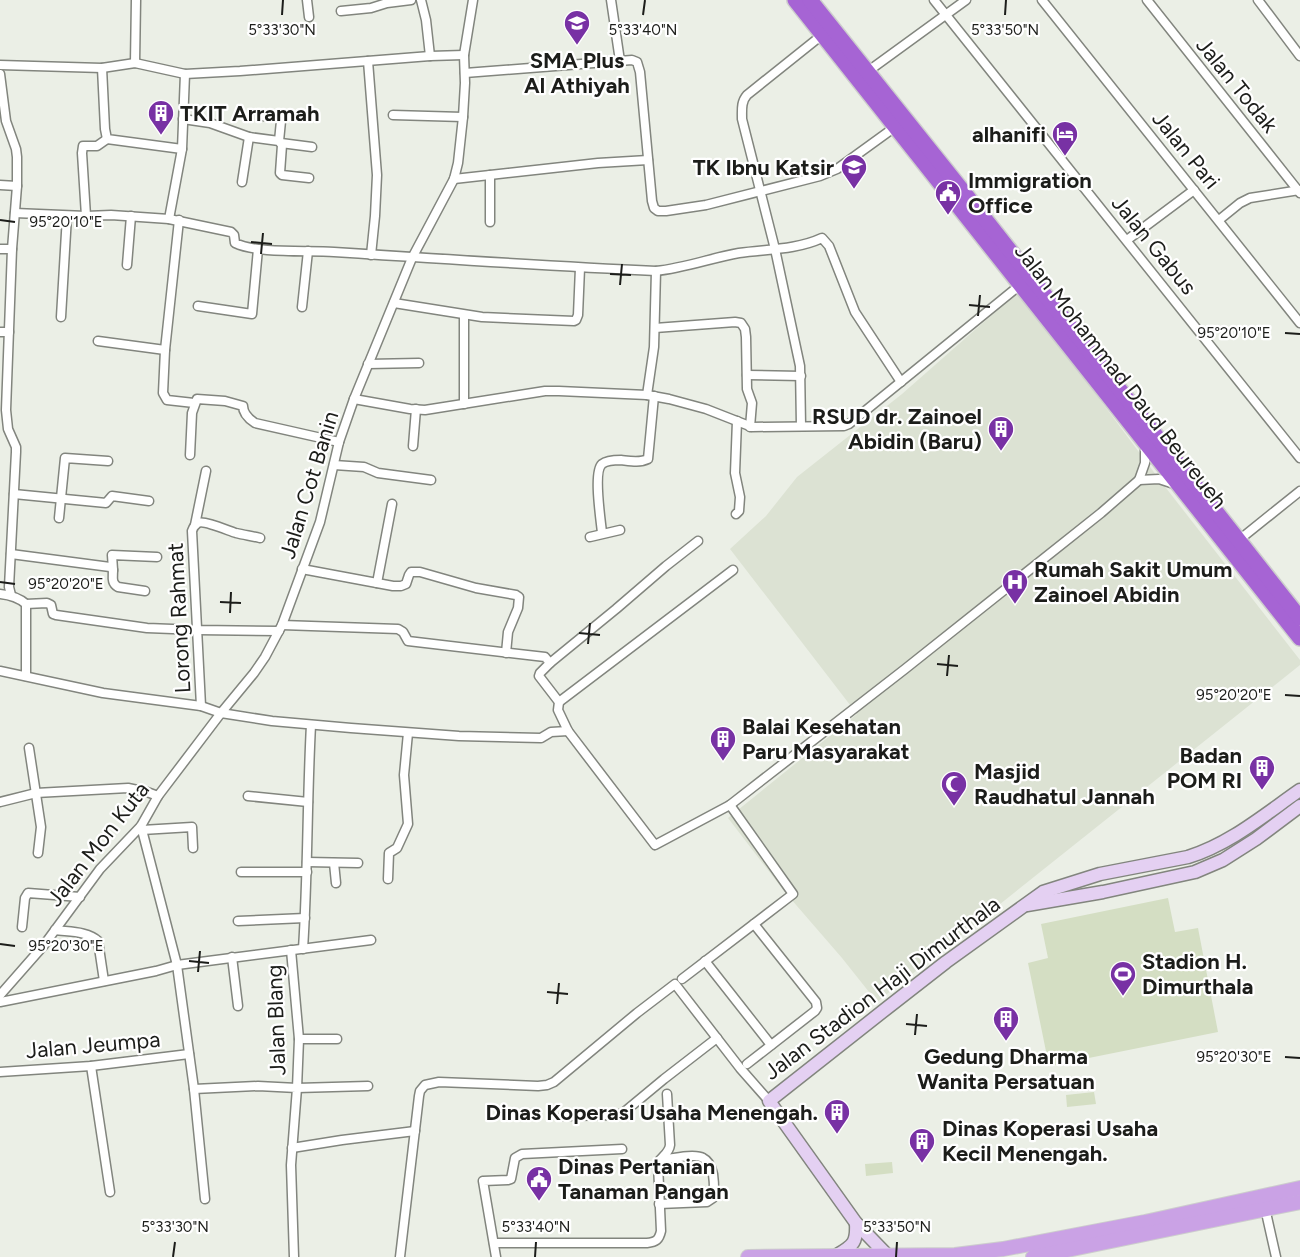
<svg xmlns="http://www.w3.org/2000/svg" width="1300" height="1257" font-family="Figtree,sans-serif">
  <rect width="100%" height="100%" fill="#ebefe6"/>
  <path fill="#dce2d3" d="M1019,291L1159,479L1300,660V665L877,1002L842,958L784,891L728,818L857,714L730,549L766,516L797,477L902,394Z"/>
  <g fill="#d4dec3">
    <path d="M1168,898L1175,932L1198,928L1218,1032L1049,1066L1028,963L1048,958L1041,924Z"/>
    <path d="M1094,1092L1096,1104L1067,1107L1066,1095Z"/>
    <path d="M892,1162L893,1173L866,1176L865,1164Z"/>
  </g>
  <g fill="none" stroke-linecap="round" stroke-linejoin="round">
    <g stroke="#82857e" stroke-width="11">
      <g id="street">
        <path d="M307,0L309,17"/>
        <path d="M421,0L426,20L430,56"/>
        <path d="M611,0L620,61"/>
        <path d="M934,0L1300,458"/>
        <path d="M1042,0L1300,323"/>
        <path d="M1147,0L1300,193"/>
        <path d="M1258,0L1300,56"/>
        <path d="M341,11L371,8L387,3L411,0"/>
        <path d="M368,61L377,175L375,216L371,255"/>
        <path d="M135,63L136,0"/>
        <path d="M0,65L102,68L135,63L185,74L240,71L430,56L464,55"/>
        <path d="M102,68L105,129L107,139L182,149"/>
        <path d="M867,72L966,0"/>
        <path d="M465,73L632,60L637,62L640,72L652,201L654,208L658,211H666L706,205L820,176L837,169L895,127"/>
        <path d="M0,74L6,121L16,149L17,157V186L12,249L6,410L8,429L16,447V452L9,587L11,595"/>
        <path d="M393,115L463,117"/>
        <path d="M263,116L280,118L281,121L279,141"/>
        <path d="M183,119L210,123L249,137L279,141L282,145L280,173L282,175L309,178"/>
        <path d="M281,143L312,147"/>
        <path d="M490,175V222"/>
        <path d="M454,179L598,163L648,160"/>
        <path d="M242,182L249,137"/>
        <path d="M0,185L17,186"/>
        <path d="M15,213L86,216L111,215L169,219L231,232L234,235L235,243C258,254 307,250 334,252C441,259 549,266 656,271C685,268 711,258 739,253C767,249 796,250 822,238L829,246L855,312L901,382"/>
        <path d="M86,216L82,153L83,146H97L107,139"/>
        <path d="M169,219L182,149L185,74"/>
        <path d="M1219,220L1240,203L1250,198L1300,190"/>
        <path d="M1127,240L1194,190"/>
        <path d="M0,249H12"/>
        <path d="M127,265L131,216"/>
        <path d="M394,303L482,317L574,321L576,320L578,315L580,268"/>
        <path d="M198,306L252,314L258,249"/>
        <path d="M302,307L308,251"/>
        <path d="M61,317L67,216"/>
        <path d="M655,328L735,322L741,323L745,329L746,337L747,389L752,403L750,427"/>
        <path d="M0,332H9"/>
        <path d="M98,341L165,350L179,220"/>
        <path d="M165,350L163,393L167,400L194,403"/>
        <path d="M368,364L419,363"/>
        <path d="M747,375L801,376"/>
        <path d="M647,395L654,347L656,271"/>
        <path d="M354,399L410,409L425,410L545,391H559L647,395L669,399L706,409L752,427L844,426L849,424L1020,285"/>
        <path d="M464,404V315"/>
        <path d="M801,426L800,366L775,249L742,119C742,109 741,102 747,95L822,35"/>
        <path d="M413,446L416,409"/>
        <path d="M190,455L192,413L197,399L225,401L243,406C243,414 249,419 255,423L339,442"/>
        <path d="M334,465L364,467L378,473L431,480"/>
        <path d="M1139,480L1159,479L1174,484"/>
        <path d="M14,494L106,503L112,496L149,501"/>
        <path d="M736,514L739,511L740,497L735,473L737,421"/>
        <path d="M59,518L65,458L108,461"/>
        <path d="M195,525L206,471"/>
        <path d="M602,533C601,521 593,472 602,464C607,460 615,460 621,460C630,461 640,463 648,459L654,396"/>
        <path d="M590,537L620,530"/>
        <path d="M1239,540L1300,491"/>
        <path d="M11,554L110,567L113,570C113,577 111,583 118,587L145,591"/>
        <path d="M302,569L393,586H401L406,584L409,575L411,572H420L476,588L516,595L519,597L518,608L508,632L506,653"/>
        <path d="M113,570L112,555L157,557"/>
        <path d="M377,583L392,504"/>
        <path d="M0,594C10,595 18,597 26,604V676"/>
        <path d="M26,604L47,603L51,605L53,614L56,615L147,628L198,630L279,631"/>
        <path d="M282,625L398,629L403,632L408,641L545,657L550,663L540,673L539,676L559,702L558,710L568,731L655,845L730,805L905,669L1101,513L1139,480L1145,463V445"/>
        <path d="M550,663L616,609L666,566L698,541"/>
        <path d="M0,671L103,693L201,706L221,713L272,721L351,728L459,736L541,738L551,732L568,731"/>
        <path d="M559,702L733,570"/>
        <path d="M201,706L192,531C193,528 194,525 198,523C204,520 229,531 236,533C244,535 252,536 260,538"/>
        <path d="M29,748L41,827L38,853"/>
        <path d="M248,796L308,802"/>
        <path d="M0,802L36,793L128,788L147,792L158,796"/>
        <path d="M141,826L177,965L194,1089L205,1199"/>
        <path d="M142,830L192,827L193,848"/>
        <path d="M307,862L358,863"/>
        <path d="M334,863L336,883"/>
        <path d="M241,872H307"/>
        <path d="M388,879L389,853L397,848L408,824L404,775L408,733"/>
        <path d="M238,921L305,918"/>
        <path d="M22,927L25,898L28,893L80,897"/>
        <path d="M55,930C68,932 88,931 98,941L104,981"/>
        <path d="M303,949C308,874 307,799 311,725"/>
        <path d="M291,950L299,1039L297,1088L368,1086"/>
        <path d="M232,957L238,1006"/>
        <path d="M705,961L771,1045"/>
        <path d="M682,979L793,894L730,805"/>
        <path d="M0,995L44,945L100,869L141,826L158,796L221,713L254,673L265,657L282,625L320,522L339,442L354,399L412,258L454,179L458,163L463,117L465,83L464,55L473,0"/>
        <path d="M0,1002L156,971L177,965L371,940"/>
        <path d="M299,1039H337"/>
        <path d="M747,1064L815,1011L817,1008L816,1002L754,924"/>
        <path d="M91,1066L110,1192"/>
        <path d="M0,1072L91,1066L189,1054"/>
        <path d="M194,1089L258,1086L297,1088L291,1165L294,1257"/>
        <path d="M563,1116L617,1115L623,1113L664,1079L717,1038"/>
        <path d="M292,1148L342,1140L415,1131"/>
        <path d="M659,1204L707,1202L713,1198C715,1191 714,1182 713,1174C712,1169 709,1161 703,1158C695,1153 669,1159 660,1160"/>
        <path d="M1265,1208L1276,1257"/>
        <path d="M494,1243H647C656,1242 659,1240 661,1231L658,1164C661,1156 669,1154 670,1145L667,1094"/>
        <path d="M400,1257L419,1096L420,1091L425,1085L439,1082L538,1086L547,1085L554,1082L637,1013L675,984L740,1068L769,1101"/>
        <path d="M496,1257L483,1181L508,1180L511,1179L515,1158L522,1154L622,1149"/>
      </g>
    </g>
    <g stroke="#82857e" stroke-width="15">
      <g id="secondary">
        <path d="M1027,905L1103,892L1195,872L1223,860L1256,839L1300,806"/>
        <path d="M837,1255C854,1245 857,1242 856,1223"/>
        <path d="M887,1255L856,1223L769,1101L887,1008L946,962L1043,892L1100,874L1188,857C1230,844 1264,815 1300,790"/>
      </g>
    </g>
    <g stroke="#cdcdcd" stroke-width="16">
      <g id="primary">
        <path d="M748,1257L955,1255L1003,1249L1145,1222L1300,1188"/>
        <path d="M1033,1257L1300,1202"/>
      </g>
    </g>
    <g stroke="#cdcdcd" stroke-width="18">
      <g id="highway">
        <path d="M795,0C963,213 1131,426 1300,638"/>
        <path d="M810,0L970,200L1300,618"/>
      </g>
    </g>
    <use href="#street" stroke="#fff" stroke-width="8"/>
    <use href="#secondary" stroke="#e4d0f2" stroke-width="12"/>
    <use href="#primary" stroke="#caa2e5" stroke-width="14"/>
    <use href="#highway" stroke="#a664d4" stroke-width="15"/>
  </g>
  <path fill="none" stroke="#1c1d1a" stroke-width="2" d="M282,15L283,0M643,15L645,0M1005,15L1006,0M0,220L15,222M251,242L272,244M261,254L263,233M610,274L631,275M620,285L622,264M969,305L990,307M978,316L980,295M1285,333L1300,334M0,582L15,584M220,602L241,603M230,613L231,592M579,633L600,635M588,644L590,623M937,664L958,666M947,676L949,655M1285,695L1300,696M0,944L15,946M189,961L209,963M198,972L200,951M547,992L568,994M557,1004L559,983M906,1024L927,1026M915,1035L917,1014M1285,1057L1300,1058M173,1257L175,1242M535,1257L536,1242M896,1257L897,1242"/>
  <defs>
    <g id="school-pin" transform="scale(1.35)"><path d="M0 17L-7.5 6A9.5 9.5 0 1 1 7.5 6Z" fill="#7831a4" stroke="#fff"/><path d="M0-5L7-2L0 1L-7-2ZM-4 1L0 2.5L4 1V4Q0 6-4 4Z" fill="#fff"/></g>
    <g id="building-pin" transform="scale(1.35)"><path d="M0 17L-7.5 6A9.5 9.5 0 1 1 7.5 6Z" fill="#7831a4" stroke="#fff"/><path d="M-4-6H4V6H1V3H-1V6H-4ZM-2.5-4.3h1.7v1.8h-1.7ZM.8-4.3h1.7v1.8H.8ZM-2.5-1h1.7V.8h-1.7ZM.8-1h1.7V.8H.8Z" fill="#fff"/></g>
    <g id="hotel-pin" transform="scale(1.35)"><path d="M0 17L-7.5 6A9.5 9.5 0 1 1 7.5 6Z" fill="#7831a4" stroke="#fff"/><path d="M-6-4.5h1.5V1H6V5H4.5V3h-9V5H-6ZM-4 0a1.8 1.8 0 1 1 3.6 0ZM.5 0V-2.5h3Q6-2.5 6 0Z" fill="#fff"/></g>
    <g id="civic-pin" transform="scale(1.35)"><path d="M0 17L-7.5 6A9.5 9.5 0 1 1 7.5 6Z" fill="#7831a4" stroke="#fff"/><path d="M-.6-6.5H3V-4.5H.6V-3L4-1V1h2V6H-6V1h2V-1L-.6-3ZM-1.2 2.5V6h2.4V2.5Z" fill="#fff"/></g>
    <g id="hospital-pin" transform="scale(1.35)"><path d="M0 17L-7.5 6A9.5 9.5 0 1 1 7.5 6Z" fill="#7831a4" stroke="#fff"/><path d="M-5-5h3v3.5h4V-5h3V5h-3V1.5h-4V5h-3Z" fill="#fff"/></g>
    <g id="mosque-pin" transform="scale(1.35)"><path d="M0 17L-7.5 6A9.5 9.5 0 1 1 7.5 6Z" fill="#7831a4" stroke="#fff"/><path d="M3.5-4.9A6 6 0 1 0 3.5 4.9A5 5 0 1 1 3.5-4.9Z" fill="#fff"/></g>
    <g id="stadium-pin" transform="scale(1.35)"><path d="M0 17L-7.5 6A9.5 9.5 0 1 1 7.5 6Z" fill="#7831a4" stroke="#fff"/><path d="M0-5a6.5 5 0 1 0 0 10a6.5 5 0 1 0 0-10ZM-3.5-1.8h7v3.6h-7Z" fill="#fff"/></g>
  </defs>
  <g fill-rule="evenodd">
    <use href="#school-pin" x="577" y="23"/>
    <use href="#building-pin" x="161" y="113"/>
    <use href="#hotel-pin" x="1065" y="134"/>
    <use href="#school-pin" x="854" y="167"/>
    <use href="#civic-pin" x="948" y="193"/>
    <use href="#building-pin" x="1001" y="429"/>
    <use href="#hospital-pin" x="1015" y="582"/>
    <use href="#building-pin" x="723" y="739"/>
    <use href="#building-pin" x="1262" y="768"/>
    <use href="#mosque-pin" x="954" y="784"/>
    <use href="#stadium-pin" x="1123" y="974"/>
    <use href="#building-pin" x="1006" y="1019"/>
    <use href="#building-pin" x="837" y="1112"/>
    <use href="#building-pin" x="922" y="1141"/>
    <use href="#civic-pin" x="539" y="1179"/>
  </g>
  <g text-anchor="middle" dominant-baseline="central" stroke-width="4.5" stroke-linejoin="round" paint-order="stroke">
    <g font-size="22" font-weight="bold" fill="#1c1d1a" stroke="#fff" text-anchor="start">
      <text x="577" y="60" text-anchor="middle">SMA Plus<tspan x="577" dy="25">Al Athiyah</tspan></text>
      <text x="180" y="113">TKIT Arramah</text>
      <text x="1046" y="134" text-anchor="end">alhanifi</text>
      <text x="834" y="167" text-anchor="end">TK Ibnu Katsir</text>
      <text x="968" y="180">Immigration<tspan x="968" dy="25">Office</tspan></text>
      <text x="982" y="416" text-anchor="end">RSUD dr. Zainoel<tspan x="982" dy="25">Abidin (Baru)</tspan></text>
      <text x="1034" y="569">Rumah Sakit Umum<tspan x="1034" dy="25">Zainoel Abidin</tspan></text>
      <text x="742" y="726">Balai Kesehatan<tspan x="742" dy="25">Paru Masyarakat</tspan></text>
      <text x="1242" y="755" text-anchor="end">Badan<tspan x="1242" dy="25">POM RI</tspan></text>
      <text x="974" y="771">Masjid<tspan x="974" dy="25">Raudhatul Jannah</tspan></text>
      <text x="1142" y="961">Stadion H.<tspan x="1142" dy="25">Dimurthala</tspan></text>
      <text x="1006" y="1056" text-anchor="middle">Gedung Dharma<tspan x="1006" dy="25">Wanita Persatuan</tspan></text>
      <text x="818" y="1112" text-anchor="end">Dinas Koperasi Usaha Menengah.</text>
      <text x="942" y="1128">Dinas Koperasi Usaha<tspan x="942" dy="25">Kecil Menengah.</tspan></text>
      <text x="558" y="1166">Dinas Pertanian<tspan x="558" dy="25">Tanaman Pangan</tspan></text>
    </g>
    <g font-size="22" fill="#1c1d1a" stroke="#fff">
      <text transform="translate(1237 85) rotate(51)">Jalan Todak</text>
      <text transform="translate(1186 150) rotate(51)">Jalan Pari</text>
      <text transform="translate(1154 245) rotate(51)">Jalan Gabus</text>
      <text transform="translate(1121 376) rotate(52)">Jalan Mohammad Daud Beureueh</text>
      <text transform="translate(309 485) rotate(-73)">Jalan Cot Banin</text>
      <text transform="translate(179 618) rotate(-93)">Lorong Rahmat</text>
      <text transform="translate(98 844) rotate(-52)">Jalan Mon Kuta</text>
      <text transform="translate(882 988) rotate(-37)">Jalan Stadion Haji Dimurthala</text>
      <text transform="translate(276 1020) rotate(-92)">Jalan Blang</text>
      <text transform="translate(93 1045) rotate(-5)">Jalan Jeumpa</text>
    </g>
  </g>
  <g font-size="15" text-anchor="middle" fill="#1c1d1a" stroke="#fff" stroke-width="4.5" stroke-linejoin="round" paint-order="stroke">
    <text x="282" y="35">5°33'30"N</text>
    <text x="643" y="35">5°33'40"N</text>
    <text x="1005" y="35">5°33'50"N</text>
    <text x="66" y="227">95°20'10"E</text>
    <text x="1234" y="338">95°20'10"E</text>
    <text x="66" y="589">95°20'20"E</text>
    <text x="1234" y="700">95°20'20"E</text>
    <text x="66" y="951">95°20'30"E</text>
    <text x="1234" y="1062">95°20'30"E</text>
    <text x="175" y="1232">5°33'30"N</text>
    <text x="536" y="1232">5°33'40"N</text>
    <text x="897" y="1232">5°33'50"N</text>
  </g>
</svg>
